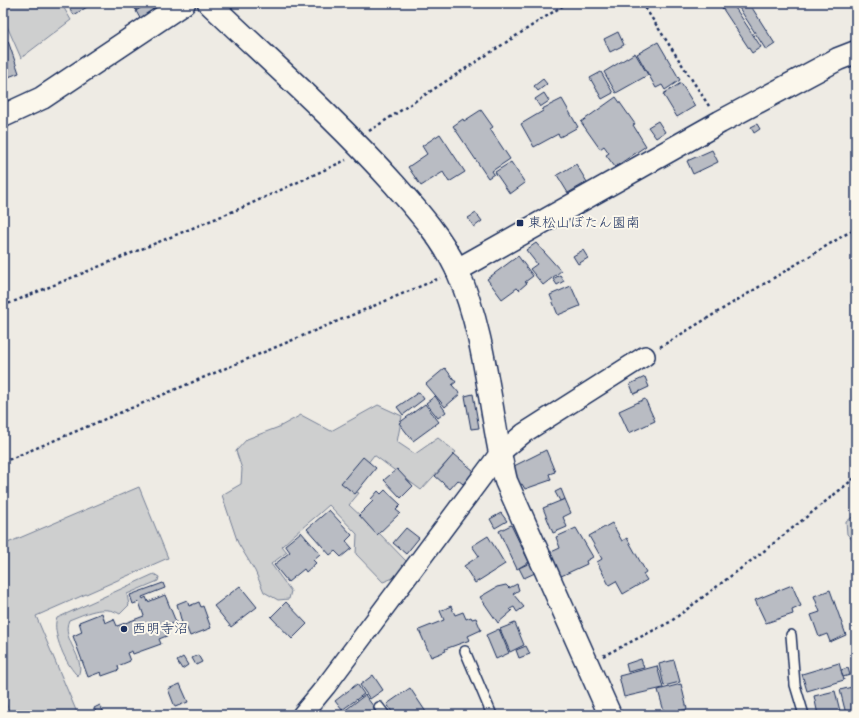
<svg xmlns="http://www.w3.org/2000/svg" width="859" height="718" font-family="'Indie Flower','Klee One',sans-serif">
  <rect width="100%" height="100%" fill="#eeebe4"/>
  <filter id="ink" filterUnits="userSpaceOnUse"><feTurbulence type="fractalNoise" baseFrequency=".025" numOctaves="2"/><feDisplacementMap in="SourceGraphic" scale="8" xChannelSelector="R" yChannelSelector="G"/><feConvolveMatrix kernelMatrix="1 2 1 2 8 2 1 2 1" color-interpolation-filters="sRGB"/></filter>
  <g filter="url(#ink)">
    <g fill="#cecfcf" stroke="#747f96">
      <path d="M3,3H61L71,20L21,58L3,17Z"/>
      <path d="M378,405L402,416L397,442L415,454L438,438L456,452L421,490L374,455L348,489L359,493L349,505L379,533L406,561C405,574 394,578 383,582L356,554L357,534L329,505C314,519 297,531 282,546L287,552L271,564L291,591L289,599L278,600L264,592L255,571L238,543L222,495L241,484L242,469L236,451L247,439L279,427L301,415L331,431Z"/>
      <path d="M139,487L168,558L36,616L78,715H11L3,697V545Z"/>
      <path d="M856,514V544L847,534L846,522Z"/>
      <path d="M154,574L159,577L158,581L127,594L129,605L120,614C103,604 85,614 69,620C60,640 87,657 78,676C67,667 51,632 57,618Z"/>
    </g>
    <g fill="#b9bcc3" stroke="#1b2f5e">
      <path d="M66,3H85L87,7L74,15Z"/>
      <path d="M135,3H143L144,5L136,10L132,5Z"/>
      <path d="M148,3L156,13L142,22L136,11Z"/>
      <path d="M152,3H171L158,12Z"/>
      <path d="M719,3H732L761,47L752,53Z"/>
      <path d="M736,3H749L775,44L766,50Z"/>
      <path d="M618,32L624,45L610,52L604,39Z"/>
      <path d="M8,41L19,73L3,79V43Z"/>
      <path d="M658,42L680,80L665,90L662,85L656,88L637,54Z"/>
      <path d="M635,53L648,75L616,93L604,72Z"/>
      <path d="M601,72L613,93L602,99L590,78Z"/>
      <path d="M543,79L547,84L538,91L534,86Z"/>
      <path d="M681,83L695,106L677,117L663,94Z"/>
      <path d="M544,93L549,101L540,107L535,99Z"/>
      <path d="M616,97L635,124L633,125L646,146L615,167L606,155L609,153L604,146L600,149L581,122Z"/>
      <path d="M562,99L578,127L560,137L558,134L534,147L521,124L543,111L542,109Z"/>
      <path d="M481,110L493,127L490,129L510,159L492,171L494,174L488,178L453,126L463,119L464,121Z"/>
      <path d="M658,121L665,132L656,138L648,127Z"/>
      <path d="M757,124L760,129L754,133L751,127Z"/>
      <path d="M440,134L465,172L449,182L443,172L421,186L408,167L427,154L422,146Z"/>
      <path d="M712,150L718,162L693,174L687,161Z"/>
      <path d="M511,162L525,183L510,194L495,172Z"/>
      <path d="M576,164L587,182L568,193L557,175Z"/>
      <path d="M476,213L482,221L474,227L468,218Z"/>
      <path d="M536,243L561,271L543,285L530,269L537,264L526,250Z"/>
      <path d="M583,250L588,258L578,264L573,256Z"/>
      <path d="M518,256L533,276L525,282L527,283L519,290L517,288L502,299L487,279Z"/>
      <path d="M560,275L564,281L557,285L553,279Z"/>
      <path d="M571,286L580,306L558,315L550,295Z"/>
      <path d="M445,368L456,382L452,385L460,394L445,407L426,384Z"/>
      <path d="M645,377L649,387L634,394L630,384Z"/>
      <path d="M419,392L424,399L403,415L397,407Z"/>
      <path d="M473,394L479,428L471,429L465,396Z"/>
      <path d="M435,396L446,412L438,418L426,403Z"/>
      <path d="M645,399L655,421L629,433L619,411Z"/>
      <path d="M425,404L439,422L413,441L399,423Z"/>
      <path d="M546,450L555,472L549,474L551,480L525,489L522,484L520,485L512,467Z"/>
      <path d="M454,454L474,471L463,484L458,480L450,489L435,476Z"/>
      <path d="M363,457L376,468L355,494L341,483Z"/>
      <path d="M397,469L413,486L401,498L384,480Z"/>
      <path d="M561,489L565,499L560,501L555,492Z"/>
      <path d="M385,490L401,505L396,510L400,513L377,535L359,515L373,501L371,499L378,491L381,494Z"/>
      <path d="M565,499L571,513L563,517L567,527L553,533L543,508Z"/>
      <path d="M329,510L352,535L346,541L352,548L341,557L335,551L330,555L307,529Z"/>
      <path d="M501,513L507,521L495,528L490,519Z"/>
      <path d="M612,523L622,541L627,538L646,572L643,574L647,580L623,594L616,581L609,585L597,562L602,559L589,536Z"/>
      <path d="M511,525L529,562L517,569L499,531Z"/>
      <path d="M406,528L419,538L406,554L393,543Z"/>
      <path d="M576,528L593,557L586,561L587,564L559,577L547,554L560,548L556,537Z"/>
      <path d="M301,532L320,554L313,560L316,563L306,572L304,569L288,582L274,565L290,552L285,545Z"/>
      <path d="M488,536L505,564L475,583L464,566L479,556L472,546Z"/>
      <path d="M530,563L535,573L524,578L519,568Z"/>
      <path d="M163,583L165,588L142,597L143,599L146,597L148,602L165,595L176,622L166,626L169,635L159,639L161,644L133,654L132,651L127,653L130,661L118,666L119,670L102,676L101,672L88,677L73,636L82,632L79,622L102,613L105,623L114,619L117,626L144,616L139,602L133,604L130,595Z"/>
      <path d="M517,584L519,590L513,594L524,607L517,612L514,607L510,609L512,611L498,623L480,597L497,587L506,585L509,588Z"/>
      <path d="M792,585L801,606L792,610L793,614L766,623L755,600Z"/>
      <path d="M240,586L257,607L231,627L214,606Z"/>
      <path d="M830,590L846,635L830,642L827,634L819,637L811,615L820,612L814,596Z"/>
      <path d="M187,600L189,606L199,602L201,607L203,606L211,628L190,636L186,626L183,627L177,604Z"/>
      <path d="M286,602L307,624L292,639L271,617Z"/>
      <path d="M451,606L455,615L463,612L466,619L471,617L472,619L476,618L481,630L468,636L470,640L445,649L446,651L431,657L419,630L444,620L440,611Z"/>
      <path d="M515,623L524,645L510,652L500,629Z"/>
      <path d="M499,629L509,653L496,659L486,635Z"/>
      <path d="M526,646L530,654L519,658L516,650Z"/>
      <path d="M198,655L202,662L196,665L192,658Z"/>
      <path d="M183,657L188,665L182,669L177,661Z"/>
      <path d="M641,659L644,668L628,672L626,664Z"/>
      <path d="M674,660L680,682L664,686L659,664Z"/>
      <path d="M839,663L844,680L807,691L802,674Z"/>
      <path d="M657,666L663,688L624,697L619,676Z"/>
      <path d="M848,668L850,675L843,677L841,670Z"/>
      <path d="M373,675L383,690L370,699L360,685Z"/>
      <path d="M180,684L188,702L175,707L168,689Z"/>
      <path d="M357,684L364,694L342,710L335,701Z"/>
      <path d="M681,684L687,709L665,715L658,690Z"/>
      <path d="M856,686V714H846L840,690Z"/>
      <path d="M410,688L428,715H394L387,704Z"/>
      <path d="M835,691L841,715H818L814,696Z"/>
      <path d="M365,695L379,714L378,715H339Z"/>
      <path d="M100,705L103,711L97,714L94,708Z"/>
    </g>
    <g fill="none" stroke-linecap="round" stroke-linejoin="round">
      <g stroke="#1b2f5e" stroke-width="12">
        <g id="service">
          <path d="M791,635L795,685L804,715"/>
          <path d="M465,651L492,715"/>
          <path d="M379,707L385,715"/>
        </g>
      </g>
      <g stroke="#1b2f5e" stroke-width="22">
        <path id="minor" d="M302,715L326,686L499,454L524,433L645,356"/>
      </g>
      <g stroke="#1b2f5e" stroke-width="25">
        <g id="tertiary">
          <path d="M209,3C272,63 337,120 395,185C418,211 442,238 457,270C487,337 489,411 506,481L610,715"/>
          <path d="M3,116L42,98L184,3"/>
          <path d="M457,270L720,122L838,59L856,52"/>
        </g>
      </g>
      <g stroke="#1b2f5e" stroke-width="2.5" stroke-dasharray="3 3" stroke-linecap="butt">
        <path d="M642,3L709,106"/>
        <path d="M369,131L567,3"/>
        <path d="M3,306L246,206L346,160"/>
        <path d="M660,347L856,228"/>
        <path d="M3,462L440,278"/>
        <path d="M603,656L670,622L764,551L856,477"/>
      </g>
      <use href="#service" stroke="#fbf7ec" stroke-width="9"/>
      <use href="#minor" stroke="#fbf7ec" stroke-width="19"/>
      <use href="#tertiary" stroke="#fbf7ec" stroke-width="22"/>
    </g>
  </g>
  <g fill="#1b2f5e" stroke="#fbf7ec" stroke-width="1.5">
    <rect x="516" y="219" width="8" height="8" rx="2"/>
    <circle cx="124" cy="629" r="4"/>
  </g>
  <g text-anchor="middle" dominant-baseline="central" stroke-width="4" stroke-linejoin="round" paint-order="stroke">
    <g font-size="14" fill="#1b2f5e" stroke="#fbf7ec" text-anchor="start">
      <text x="528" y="223">東松山ぼたん園南</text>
      <text x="132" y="629">西明寺沼</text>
    </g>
  </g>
  <rect width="859" height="718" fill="none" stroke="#fbf7ec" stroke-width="16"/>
  <rect x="8" y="8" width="843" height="702" fill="none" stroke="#1b2f5e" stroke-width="1.5" filter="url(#ink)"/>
</svg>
